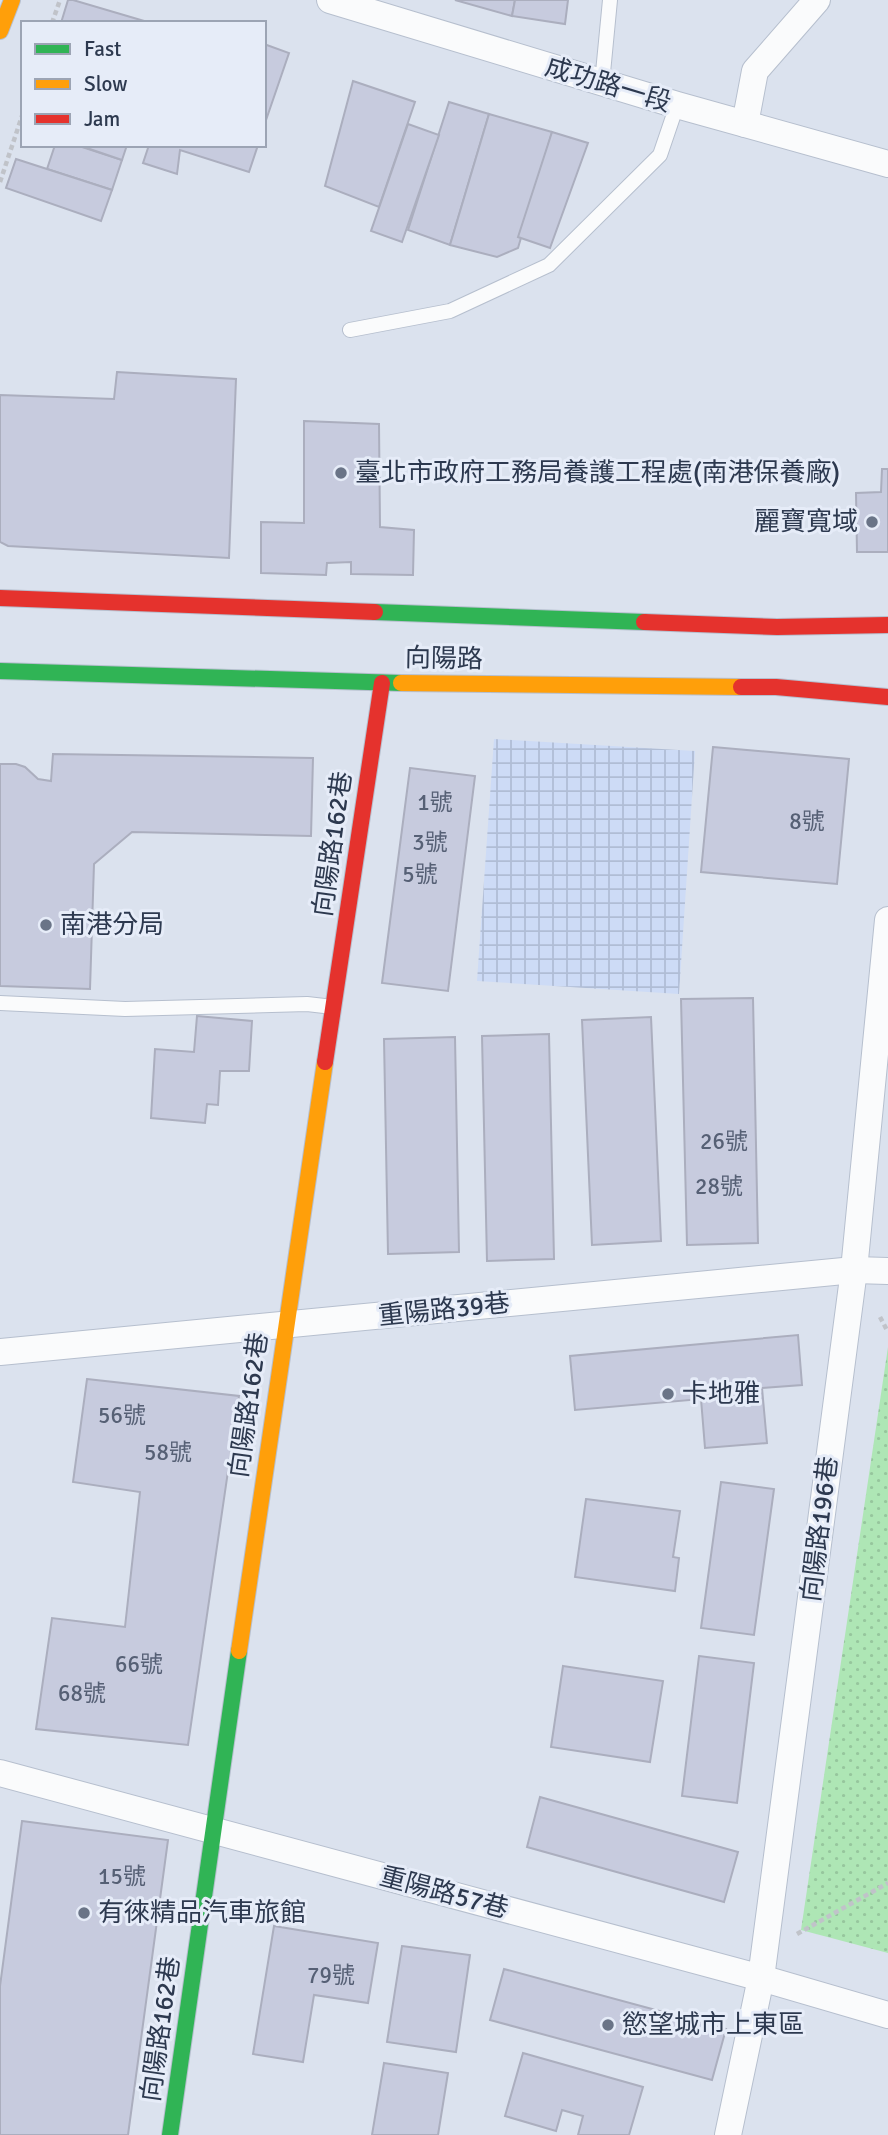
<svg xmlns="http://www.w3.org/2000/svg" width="888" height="2135" font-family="Signika,'Noto Sans TC',sans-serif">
  <defs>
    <pattern id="industrial-grid" width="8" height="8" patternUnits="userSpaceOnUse" patternTransform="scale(1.75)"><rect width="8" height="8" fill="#cddbf6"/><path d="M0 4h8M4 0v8" fill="none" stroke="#b0bdd5"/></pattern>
    <pattern id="grass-dots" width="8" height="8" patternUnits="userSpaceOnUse" patternTransform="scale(1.75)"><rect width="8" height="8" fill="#aee6b5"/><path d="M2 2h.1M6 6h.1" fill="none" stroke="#96c69d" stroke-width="1.8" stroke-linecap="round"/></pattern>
  </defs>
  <rect width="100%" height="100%" fill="#dbe2ee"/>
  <path fill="url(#industrial-grid)" d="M494,739L695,751L679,994L477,981Z"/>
  <path fill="url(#grass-dots)" d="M888,1347V1953L801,1930Z"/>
  <g fill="#c7cbde" stroke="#abaebe" stroke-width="2">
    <path d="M68,0H73L151,23H61Z"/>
    <path d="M455,0H515L512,16Z"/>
    <path d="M515,0H568L565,24L512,16Z"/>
    <path d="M264,44L289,53L264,126Z"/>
    <path d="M353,81L415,102L379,207L325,186Z"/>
    <path d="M449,102L489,114L450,245L408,230Z"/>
    <path d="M489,114L552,132L518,248L497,257L450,245Z"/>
    <path d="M408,124L439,135L402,242L371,231Z"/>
    <path d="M552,132L588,143L550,248L518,237Z"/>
    <path d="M55,145H76L122,160L112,190L47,169Z"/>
    <path d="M78,145H127L122,160Z"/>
    <path d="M149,145H258L249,172L180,150L177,174L143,163Z"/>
    <path d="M16,159L112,190L101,221L6,188Z"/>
    <path d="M117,372L236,379L229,558L8,546L0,542V395L114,399Z"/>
    <path d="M304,421L379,424L380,527L414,530L413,575L351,574V562L327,563L326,575L261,573V522L304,523Z"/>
    <path d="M882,469H888V552H857L856,493L881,492Z"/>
    <path d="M713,747L849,759L837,884L701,872Z"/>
    <path d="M53,754L313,758L311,836L132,832L94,864L90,989L0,986V764H16L25,767L38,779L51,781Z"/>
    <path d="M410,768L475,776L448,991L382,983Z"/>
    <path d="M753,998L758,1243L687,1245L681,999Z"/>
    <path d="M197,1016L252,1021L249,1071H220L218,1105L207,1104L205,1123L151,1118L155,1049L194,1052Z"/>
    <path d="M651,1017L661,1241L592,1245L582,1020Z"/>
    <path d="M549,1034L554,1259L487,1261L482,1036Z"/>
    <path d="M455,1037L459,1252L388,1254L384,1039Z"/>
    <path d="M798,1335L802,1385L762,1388L767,1443L705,1448L701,1399L575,1410L570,1356Z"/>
    <path d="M87,1379L239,1396L188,1745L36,1729L52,1618L125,1627L140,1492L73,1482Z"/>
    <path d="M721,1482L774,1489L754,1635L701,1628Z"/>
    <path d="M586,1499L680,1511L673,1557L679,1558L675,1591L575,1577Z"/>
    <path d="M699,1656L754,1663L737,1803L682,1796Z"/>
    <path d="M563,1666L663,1681L650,1762L551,1747Z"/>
    <path d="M540,1797L738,1852L724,1902L527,1847Z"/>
    <path d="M22,1821L168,1840L128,2135H0V1986Z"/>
    <path d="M274,1926L378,1943L368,2003L314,1995L303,2062L253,2054Z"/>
    <path d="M402,1946L470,1955L456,2052L387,2042Z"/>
    <path d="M504,1969L726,2029L712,2080L490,2020Z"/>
    <path d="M523,2053L643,2087L629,2135H578L583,2116L562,2110L556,2131L505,2116Z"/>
    <path d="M384,2063L448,2073L438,2135H372Z"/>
  </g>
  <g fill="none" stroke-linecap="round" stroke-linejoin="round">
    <g stroke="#b6bfce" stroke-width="16">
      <g id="lane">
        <path d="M602,83L610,0"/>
        <path d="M350,330L450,311L549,265L660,155L677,105"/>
        <path d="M0,1003L125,1009L307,1004L333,1007"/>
      </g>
    </g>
    <g stroke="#b6bfce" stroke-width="28">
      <g id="street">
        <path d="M330,0L677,105L888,164"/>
        <path d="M745,124L755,71L817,0"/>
        <path d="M0,1352L854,1270L888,1271"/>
        <path d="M0,1773L761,1978L888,2015"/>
        <path d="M728,2135L761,1978L854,1270L888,920"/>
      </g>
    </g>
    <g stroke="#b6bfce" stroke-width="18">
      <g id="fast">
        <path d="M375,612L644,622"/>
        <path d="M0,671L401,683"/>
        <path d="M170,2135L239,1651"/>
      </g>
    </g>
    <g stroke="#b6bfce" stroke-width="18">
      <g id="slow">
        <path d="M0,31L12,0"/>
        <path d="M401,683L741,687"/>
        <path d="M239,1651L325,1062"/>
      </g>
    </g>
    <g stroke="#b6bfce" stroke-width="18">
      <g id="jam">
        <path d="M0,598L375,612"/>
        <path d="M644,622L777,627L888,625"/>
        <path d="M741,687H776L888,697"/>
        <path d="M325,1062L382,683"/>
      </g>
    </g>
    <g stroke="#c0c3c9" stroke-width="4.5" stroke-dasharray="5 3.5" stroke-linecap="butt">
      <path d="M52,23L60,0"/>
      <path d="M0,182L23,113"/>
      <path d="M880,1317L888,1332"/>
      <path d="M797,1934L888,1883"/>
    </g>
    <use href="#lane" stroke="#fafbfc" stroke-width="14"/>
    <use href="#street" stroke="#fafbfc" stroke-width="26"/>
    <use href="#fast" stroke="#30b455" stroke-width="16"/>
    <use href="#slow" stroke="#ff9f0a" stroke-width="16"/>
    <use href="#jam" stroke="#e5322d" stroke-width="16"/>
  </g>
  <g fill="#6a7487" stroke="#e6ecf8" stroke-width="2.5">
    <circle cx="341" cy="473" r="7"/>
    <circle cx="872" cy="522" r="7"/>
    <circle cx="46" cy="925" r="7"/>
    <circle cx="668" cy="1394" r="7"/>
    <circle cx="84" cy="1913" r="7"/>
    <circle cx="608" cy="2025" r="7"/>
  </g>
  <g text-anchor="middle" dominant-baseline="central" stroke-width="6" stroke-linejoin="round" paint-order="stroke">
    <g font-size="23" fill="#566075">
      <text x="435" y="802">1號</text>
      <text x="807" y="821">8號</text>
      <text x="430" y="842">3號</text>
      <text x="420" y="874">5號</text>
      <text x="724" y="1141">26號</text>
      <text x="719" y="1186">28號</text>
      <text x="122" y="1415">56號</text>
      <text x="168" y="1452">58號</text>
      <text x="139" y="1664">66號</text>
      <text x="82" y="1693">68號</text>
      <text x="122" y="1876">15號</text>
      <text x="331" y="1975">79號</text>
    </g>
    <g font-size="26" fill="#2d394f" stroke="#e6ecf8">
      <text transform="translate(608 85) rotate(17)">成功路一段</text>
      <text transform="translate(444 659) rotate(1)">向陽路</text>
      <text transform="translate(333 844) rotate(-82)">向陽路162巷</text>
      <text transform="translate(444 1310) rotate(-6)">重陽路39巷</text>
      <text transform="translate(249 1405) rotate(-82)">向陽路162巷</text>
      <text transform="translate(820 1529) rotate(-83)">向陽路196巷</text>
      <text transform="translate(444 1893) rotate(15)">重陽路57巷</text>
      <text transform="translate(161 2029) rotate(-82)">向陽路162巷</text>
    </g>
    <g font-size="26" fill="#2d394f" stroke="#e6ecf8" text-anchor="start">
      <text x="355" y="473">臺北市政府工務局養護工程處(南港保養廠)</text>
      <text x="858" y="522" text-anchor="end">麗寶寬域</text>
      <text x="60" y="925">南港分局</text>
      <text x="682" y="1394">卡地雅</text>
      <text x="98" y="1913">有徠精品汽車旅館</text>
      <text x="622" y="2025">慾望城市上東區</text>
    </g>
  </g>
  <rect x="21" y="21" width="245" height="126" fill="#e6ecf8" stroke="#9ca4b4" stroke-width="2"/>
  <rect x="35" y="44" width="35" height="10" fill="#30b455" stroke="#9ca4b4" stroke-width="2"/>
  <text x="84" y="56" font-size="21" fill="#2d394f">Fast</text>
  <rect x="35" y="79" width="35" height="10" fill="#ff9f0a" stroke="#9ca4b4" stroke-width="2"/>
  <text x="84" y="91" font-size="21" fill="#2d394f">Slow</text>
  <rect x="35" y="114" width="35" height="10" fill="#e5322d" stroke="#9ca4b4" stroke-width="2"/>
  <text x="84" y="126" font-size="21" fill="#2d394f">Jam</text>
</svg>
